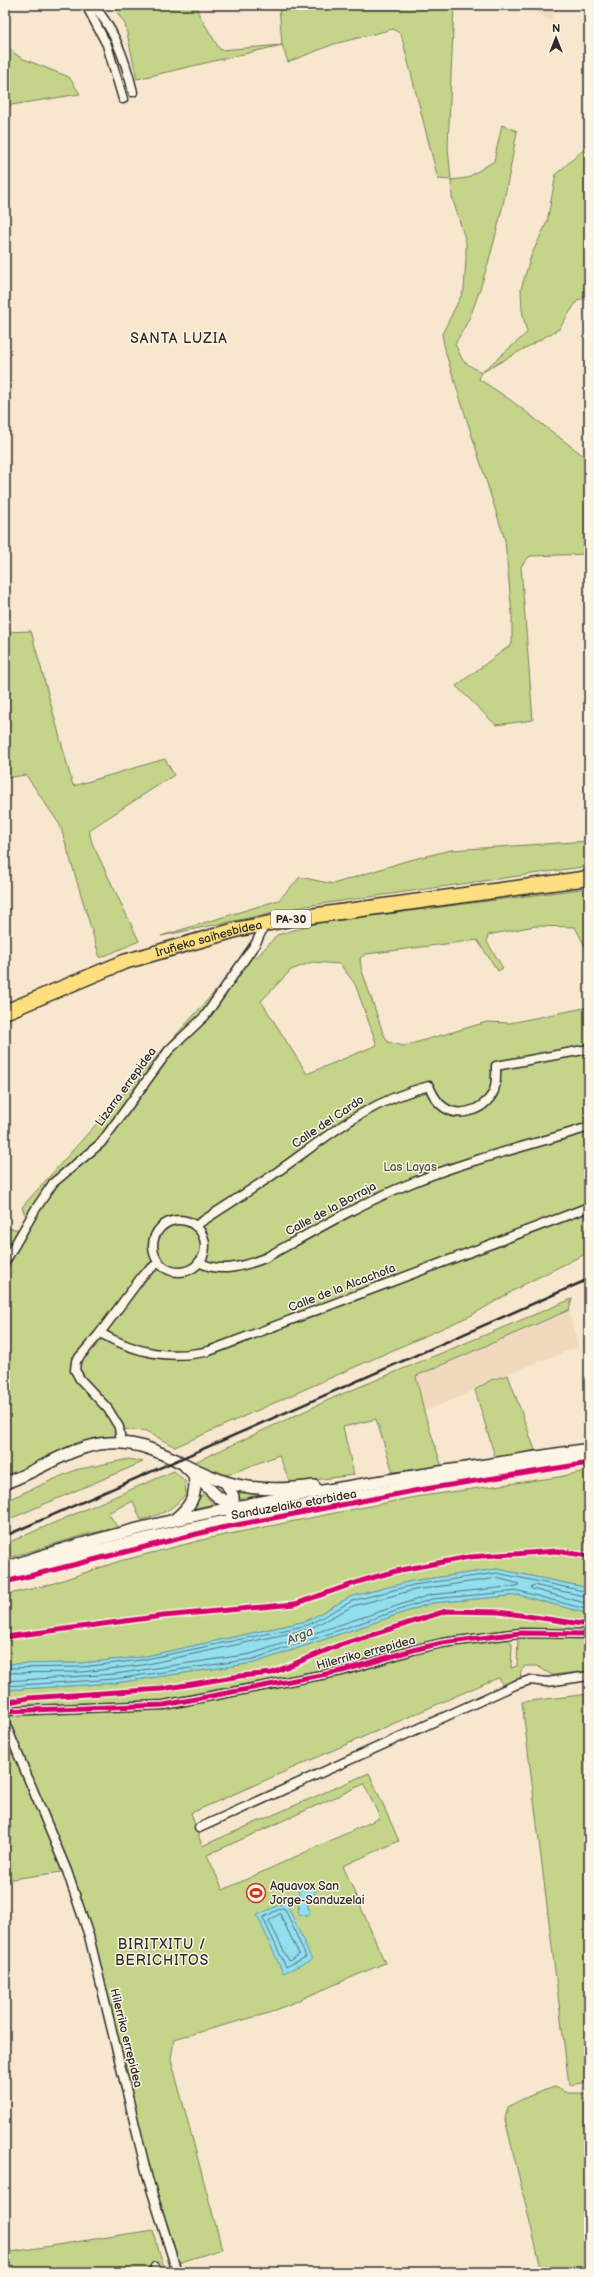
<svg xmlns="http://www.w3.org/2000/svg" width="594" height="2277" font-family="'Balsamiq Sans',sans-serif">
  <rect width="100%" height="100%" fill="#f7e7cf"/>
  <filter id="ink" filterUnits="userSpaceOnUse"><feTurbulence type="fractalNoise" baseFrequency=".025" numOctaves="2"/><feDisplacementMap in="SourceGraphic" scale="8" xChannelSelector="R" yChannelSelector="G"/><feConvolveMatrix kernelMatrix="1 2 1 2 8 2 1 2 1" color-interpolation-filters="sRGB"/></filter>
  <g filter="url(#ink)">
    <g fill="#f0d9bd">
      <path d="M521,5H559L550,20Z"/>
      <path d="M569,1310L578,1347L491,1380L475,1390L424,1412L416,1376Z"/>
      <path d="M589,1338V1368L581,1342Z"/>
    </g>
    <g fill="#c4d589" stroke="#78805a" fill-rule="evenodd">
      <path d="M112,5H197L198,13L220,50L282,45L279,5H454L448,147L451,180L467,178L494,161L502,125L517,131C507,191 494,252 473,309C469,321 461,333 455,344L463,361L481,373L527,333L522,310L521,289L531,256L547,222L556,174L589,145V295L577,301L559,329L481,373L479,379L509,399L589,460V554L530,556L521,566L533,720L496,725L456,686L512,644V614L505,540L446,354L442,334L464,290L466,259V242L452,197L451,180L438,179L401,34L393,29L334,44L288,62L282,45L137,79L125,24Z"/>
      <path d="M5,46L21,58L69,77L80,94L5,106Z"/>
      <path d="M31,631L73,786L165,759L174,775L89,830L92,843L139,941L100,958L60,825L26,775L5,778V632Z"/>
      <path d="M589,841V866L306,906L161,936L279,900L300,877L333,884L406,861L451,850Z"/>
      <path d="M589,888V954L575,927L535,926L488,935L487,942L503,968L498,971L477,940L366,954L360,958L361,968L383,1033L388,1042L404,1046L487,1022L510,1023L589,1007V1252L523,1285L472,1315L175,1447L146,1431L114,1429L121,1443L72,1452L5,1481V1228L23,1230L28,1222L22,1207L246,957H257L277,935L318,923ZM312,962L340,964L355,984L377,1045L307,1074L261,1001L291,970Z"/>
      <path d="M572,1299L569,1310L416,1376L424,1412L442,1467L393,1472L376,1419L343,1427L354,1475L290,1483L279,1455L227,1475L193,1463L335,1397Z"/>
      <path d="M508,1375L535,1450L496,1460L475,1390L491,1380Z"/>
      <path d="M129,1459L143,1462L5,1521V1501L75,1470Z"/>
      <path d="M589,1470V1588L497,1569L412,1581L350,1597L307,1621L142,1657L81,1663L5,1664V1595L48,1585L120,1561L210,1538L415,1497L559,1477Z"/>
      <path d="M174,1471L185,1481L186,1494C171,1511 162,1514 141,1520L133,1501L108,1513L118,1528L87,1534L5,1559V1544Z"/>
      <path d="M237,1491L267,1496L238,1500Z"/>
      <path d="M203,1494L214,1504L191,1509Z"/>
      <path d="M519,1595L589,1614V1631L562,1629L513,1632L507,1638L512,1644L511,1668L517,1666L518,1638L521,1637L589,1638V1671L552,1675L537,1666H525L521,1671L520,1679L503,1686L499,1678L490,1681L191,1813L202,1846L369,1773L399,1841L343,1866L385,1963L269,2013L174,2039L171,2059L222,2249L175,2264L148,2179L89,1936L68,1871L5,1880V1690L115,1683L254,1663L432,1603ZM364,1784L380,1818L223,1890L207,1855ZM299,1892L313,1898L307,1903L310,1913L307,1916L298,1914L299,1907H300Z"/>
      <path d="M589,1694V2082L569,2085L522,1702Z"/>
      <path d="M555,2087L567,2093H589V2272H542L505,2119L508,2107C523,2098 538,2092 555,2087Z"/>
      <path d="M153,2230L165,2272H5V2253Z"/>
    </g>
    <g fill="#91dfef" stroke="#6897a1">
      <path d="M497,1569L589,1588V1614L519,1595L432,1603L254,1663L115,1683L5,1690V1664L81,1663L142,1657L307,1621L350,1597L412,1581Z"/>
      <path d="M303,1882L314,1884L316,1889L313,1898L307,1903L310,1913L307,1916L298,1914V1911L300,1907L297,1902C300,1895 297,1888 303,1882Z"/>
      <path d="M286,1902L312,1960L283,1973L257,1915Z"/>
    </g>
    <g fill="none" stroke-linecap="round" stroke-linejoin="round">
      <g stroke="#547379" stroke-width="1">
        <path d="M589,1597L533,1585L531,1587L532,1589L589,1604"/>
        <path d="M5,1668L82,1667L142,1660L308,1625L352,1601L413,1585L497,1573L589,1592"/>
        <path d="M5,1673L82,1672L143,1665L309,1629L353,1606L414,1590L497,1578L519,1584L517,1586L430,1595L251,1654L115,1674L5,1681"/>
        <path d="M5,1686L115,1679L253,1659L432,1599L519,1591L589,1610"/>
        <path d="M282,1908L285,1909L306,1957L286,1967L263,1918Z"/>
        <path d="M280,1914L299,1954L289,1961L269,1921Z"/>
      </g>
      <path stroke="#6897a1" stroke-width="2.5" d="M5,518V524"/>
      <g stroke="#2b2b2b" stroke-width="11">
        <g id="street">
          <path d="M86,5L107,45L123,99"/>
          <path d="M93,5C114,28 126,62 133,92"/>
          <circle cx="179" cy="1246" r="26"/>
          <path d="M195,1226C222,1208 250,1191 277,1172C328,1136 366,1102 429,1086C432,1093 435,1099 440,1104C456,1120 483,1111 493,1093C497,1085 496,1075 496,1066L589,1049"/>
          <path d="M5,1262L35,1210L53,1183L101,1143L169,1050L205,1016L256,943L265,924"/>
          <path d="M199,1262C220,1274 244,1266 265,1258C312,1232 359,1204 409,1184C467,1160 529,1146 589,1127"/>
          <path d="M100,1333C136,1353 169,1360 209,1351L589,1207"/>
          <path d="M121,1443L119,1427L108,1409L80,1379L75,1370L76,1361L100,1333L143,1275L159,1262"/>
          <path d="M5,1711L164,1705L342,1671L413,1650L442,1643L520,1633L589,1634"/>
          <path d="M5,1723L67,1871L89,1936L148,2179L177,2272"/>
          <path d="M199,1828L515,1685L530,1680L547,1682L589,1676"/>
          <path d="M155,2267L156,2272"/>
        </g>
      </g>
      <g stroke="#2b2b2b" stroke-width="14">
        <g id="secondary">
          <path d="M185,1466L218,1497L236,1508"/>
          <path d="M5,1483C40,1471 71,1445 109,1443C154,1440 186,1470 226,1482C254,1491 285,1490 314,1486"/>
          <path d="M226,1483L233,1496V1507L230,1511"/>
          <path d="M174,1520C189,1508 198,1496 194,1476"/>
          <path d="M5,1568C193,1503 393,1480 589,1449"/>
          <path d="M5,1576C195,1519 393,1489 589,1458"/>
        </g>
      </g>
      <g stroke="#2b2b2b" stroke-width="17">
        <g id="highway">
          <path id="s1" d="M5,1012L124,962L239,929L296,918L589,878"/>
        </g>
      </g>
      <use href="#street" stroke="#fcf5e5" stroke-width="8"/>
      <use href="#secondary" stroke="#fcf5e5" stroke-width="11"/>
      <use href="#highway" stroke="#fedf80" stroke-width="14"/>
      <path stroke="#2b2b2b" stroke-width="2.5" d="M5,1536L589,1279"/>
      <g stroke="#fcf5e5" stroke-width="8">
        <g id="cycleway">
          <path d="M5,1582L221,1528L419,1490L589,1463"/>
          <path d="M5,1637L163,1616L295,1604L361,1581L396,1571L469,1557L556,1551L589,1556"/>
          <path d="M5,1703L28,1698L162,1689L240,1676L272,1673L337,1646L446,1611L499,1612L589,1625"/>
          <path d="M5,1711L164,1705L342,1671L413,1650L442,1643L520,1633L589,1634"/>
        </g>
      </g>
      <use href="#cycleway" stroke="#d6006c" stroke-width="5"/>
    </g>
  </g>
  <defs>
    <g id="stadium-ring" transform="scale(1)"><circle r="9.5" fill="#fcf5e5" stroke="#c8321e" stroke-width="1.5"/><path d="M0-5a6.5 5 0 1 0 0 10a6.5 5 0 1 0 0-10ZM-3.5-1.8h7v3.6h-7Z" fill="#c8321e"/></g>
  </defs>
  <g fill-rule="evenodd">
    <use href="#stadium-ring" x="256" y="1893"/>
  </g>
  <g text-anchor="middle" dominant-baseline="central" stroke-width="3" stroke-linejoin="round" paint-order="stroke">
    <rect fill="#fcf5e5" stroke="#6a6863" stroke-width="1" x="271" y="910" width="40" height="18" rx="3"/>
    <g font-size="11" font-weight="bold" fill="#2b2b2b">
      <text x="291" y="919">PA-30</text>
    </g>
    <g font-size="12" fill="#2b2b2b" stroke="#fcf5e5">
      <text stroke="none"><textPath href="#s1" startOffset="217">Iruñeko saihesbidea</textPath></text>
      <text transform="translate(126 1087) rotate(-54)">Lizarra errepidea</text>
      <text transform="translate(328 1122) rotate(-34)">Calle del Cardo</text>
      <text transform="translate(331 1209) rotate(-28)">Calle de la Borraja</text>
      <text transform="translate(342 1288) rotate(-21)">Calle de la Alcachofa</text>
      <text transform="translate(294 1505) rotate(-10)">Sanduzelaiko etorbidea</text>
      <text transform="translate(366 1653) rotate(-15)">Hilerriko errepidea</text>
      <text transform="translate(126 2038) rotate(76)">Hilerriko errepidea</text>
    </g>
    <g font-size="12" fill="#515642" stroke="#fcf5e5">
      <text x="410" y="1167">Las Layas</text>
    </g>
    <g font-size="12" fill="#2b2b2b" stroke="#fcf5e5" text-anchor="start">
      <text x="270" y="1886">Aquavox San<tspan x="270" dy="14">Jorge-Sanduzelai</tspan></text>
    </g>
    <g font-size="13" font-style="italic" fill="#44585c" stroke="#fcf5e5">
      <text transform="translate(300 1636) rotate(-23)">Arga</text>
    </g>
    <g font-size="14" letter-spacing="1" fill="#2b2b2b" stroke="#fcf5e5">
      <text x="179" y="338">SANTA LUZIA</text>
      <text x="162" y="1944">BIRITXITU /<tspan x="162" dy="16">BERICHITOS</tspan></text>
    </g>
  </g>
  <rect width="594" height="2277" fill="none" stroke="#fcf5e5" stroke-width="20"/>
  <rect x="10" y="10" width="574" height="2257" fill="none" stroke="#2b2b2b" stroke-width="1.5" filter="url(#ink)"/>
  <g transform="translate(556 38)" stroke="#fcf5e5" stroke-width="3" paint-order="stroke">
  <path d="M0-3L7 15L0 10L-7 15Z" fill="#2b2b2b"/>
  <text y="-6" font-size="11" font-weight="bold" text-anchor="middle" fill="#2b2b2b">N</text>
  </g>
</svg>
